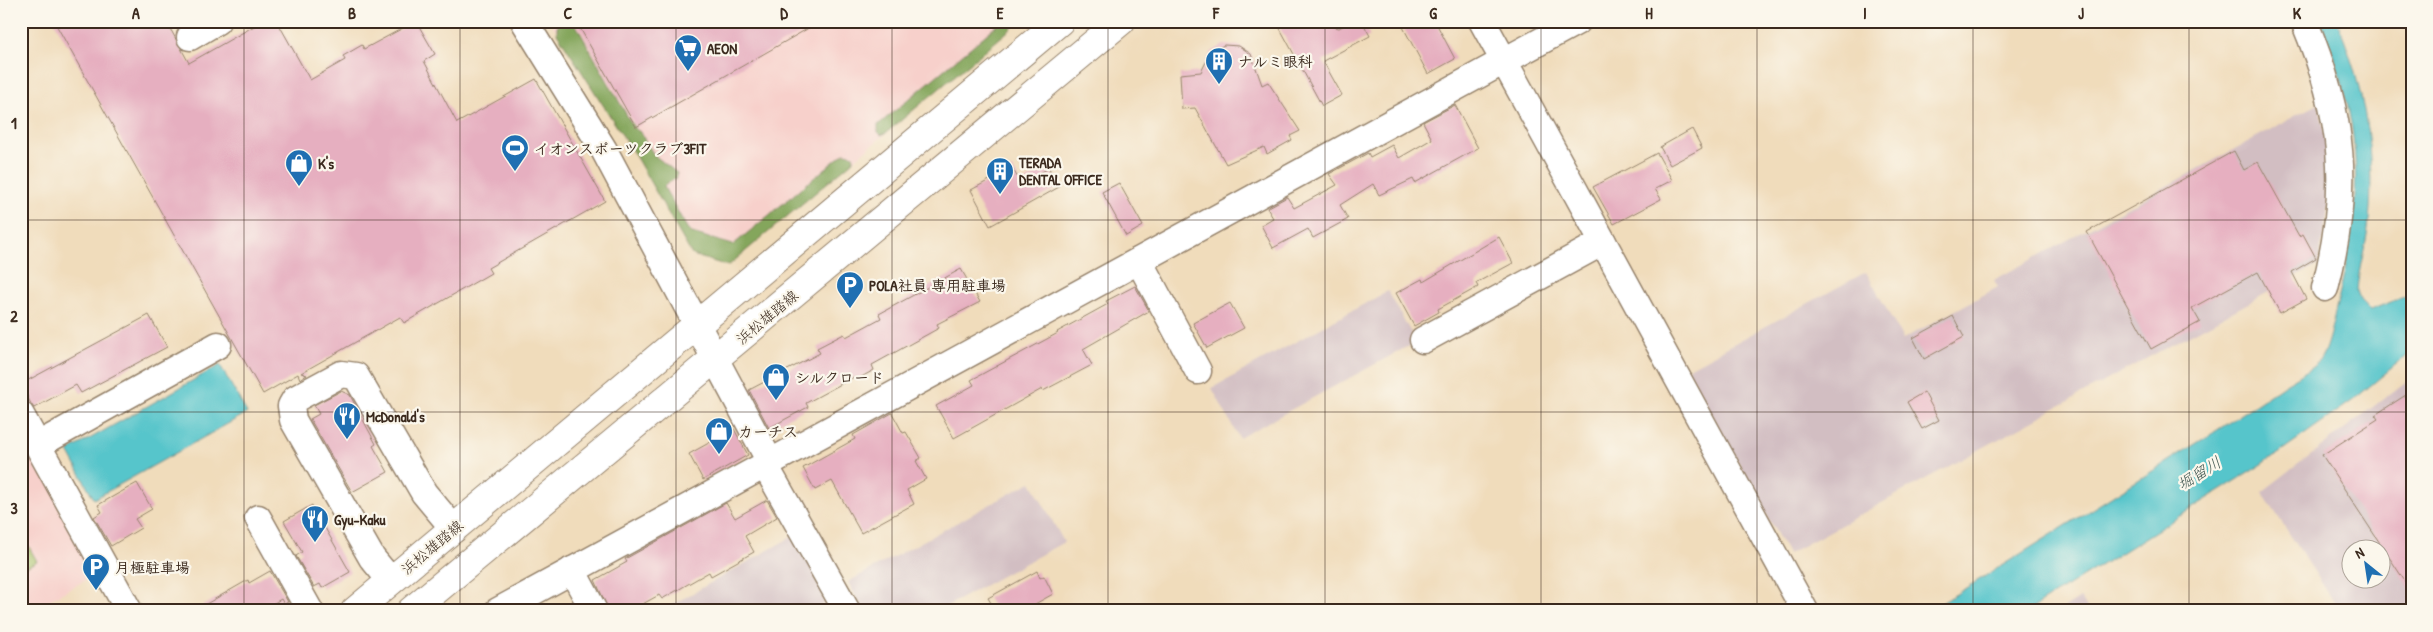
<svg xmlns="http://www.w3.org/2000/svg" width="2433" height="632" font-family="'Patrick Hand','Klee One',sans-serif">
  <rect width="100%" height="100%" fill="#fbf7ec"/>
  <filter id="ink" filterUnits="userSpaceOnUse"><feTurbulence type="fractalNoise" baseFrequency=".02" numOctaves="2"/><feDisplacementMap in="SourceGraphic" scale="10" xChannelSelector="R" yChannelSelector="G"/><feConvolveMatrix kernelMatrix="1 2 1 2 8 2 1 2 1" color-interpolation-filters="sRGB"/></filter>
  <filter id="wash" filterUnits="userSpaceOnUse"><feTurbulence type="fractalNoise" baseFrequency=".0096" numOctaves="4" result="noise"/><feDisplacementMap in="SourceGraphic" scale="20" xChannelSelector="R" yChannelSelector="G"/><feGaussianBlur stdDeviation="1.12" result="paint"/><feColorMatrix in="noise" values="0 0 0 0 0 0 0 0 0 0 0 0 0 0 0 0 0 1.4 0 .05"/><feComposite in="paint" operator="in"/></filter>
  <g filter="url(#wash)">
    <rect width="100%" height="100%" fill="#f0dcbb"/>
    <g fill="#f7d0cb">
      <path d="M550,21H1020L728,266L692,255L633,152Z"/>
      <path d="M21,430L100,572L30,611H21Z"/>
    </g>
    <g fill="#d2bec2" fill-rule="evenodd">
      <path d="M2319,103L2327,148L2329,182L2327,216L2318,265L1788,554L1687,369L1866,272L1903,339L1998,287L1994,280Z"/>
      <path d="M1388,291L1416,342L1239,438L1212,388Z"/>
      <path d="M2412,377V611H2340L2262,492ZM2350,550H2380V580H2350Z"/>
      <path d="M1031,482L1064,542L938,611H864L848,582Z"/>
      <path d="M795,535L831,600L812,611H661Z"/>
      <path d="M2080,598L2089,611H2060Z"/>
    </g>
    <path fill="#a6c067" stroke="#707542" d="M21,533L37,561L21,570Z"/>
    <g fill="#84a65c" stroke="#60683d">
      <path d="M562,21L575,23L634,128L640,132L654,155L677,173L676,178L664,186L665,189L687,228L692,233L733,245L844,153L852,154L854,158L852,162L728,266L692,255L633,152L557,33V27Z"/>
      <path d="M1002,21L1014,23L1012,28L886,133L881,135L878,132V125Z"/>
      <path d="M1852,21H1886C1876,27 1861,32 1852,21Z"/>
    </g>
    <g fill="#57c5cb" stroke="#497874">
      <path d="M2320,21H2337C2363,85 2376,151 2369,220C2367,244 2358,268 2357,292L2360,300L2370,310L2412,294V351L2352,401L2261,465L2028,611H1929C2016,557 2102,503 2189,448C2221,428 2253,407 2284,385C2295,378 2309,371 2318,362C2328,351 2333,319 2337,304C2364,196 2364,125 2320,21Z"/>
      <path d="M220,365L247,413L94,499L68,451Z"/>
    </g>
    <g id="blocks">
      <g fill="#e6afc0">
        <path d="M54,21H166L189,63L263,21H277L310,80L345,60L343,56L362,45L364,49L416,21L435,54L424,61L457,123L536,79L605,201L488,268L491,273L404,323L400,317L301,373L307,375L300,379L298,374L263,394Z"/>
        <path d="M576,21H821L636,127Z"/>
        <path d="M1276,21H1314L1339,28L1352,21H1362L1370,36L1323,61L1342,95L1322,106Z"/>
        <path d="M1413,21H1435L1455,59L1428,74L1403,27Z"/>
        <path d="M1224,45L1239,46L1251,54L1262,85L1268,82L1300,131L1290,136L1292,140L1267,154L1264,147L1226,164L1195,108L1182,109L1180,74L1201,72L1211,52Z"/>
        <path d="M1455,105L1478,148L1415,183L1413,179L1379,195L1373,184L1340,205L1348,219L1313,238L1308,229L1273,248L1261,225L1273,218L1267,208L1287,197L1294,208L1337,185L1329,174L1368,153L1370,157L1392,145L1399,158L1432,139L1423,122Z"/>
        <path d="M1692,129L1702,148L1670,165L1660,147Z"/>
        <path d="M2234,151L2244,170L2258,162L2299,236L2303,234L2316,258L2292,272L2306,299L2280,313L2258,272L2192,308L2200,322L2151,349L2087,232Z"/>
        <path d="M1657,153L1672,180L1655,189L1661,199L1614,224L1593,187Z"/>
        <path d="M1012,168L1021,183L1049,168L1059,187L990,226L971,190Z"/>
        <path d="M1119,183L1143,226L1126,236L1102,192Z"/>
        <path d="M1499,237L1513,263L1476,283L1478,287L1438,309L1439,312L1414,326L1396,293L1422,279L1423,282Z"/>
        <path d="M961,269L980,302L937,324L939,328L872,365L874,370L856,380L854,377L806,403L808,407L769,428L749,390L820,353L817,348L844,334L846,337L881,318L879,314Z"/>
        <path d="M1135,286L1149,311L1083,349L1092,365L1043,391L1042,389L954,438L936,406L974,385L971,380L1058,333L1057,332L1108,304L1106,301Z"/>
        <path d="M1230,303L1244,328L1207,348L1193,323Z"/>
        <path d="M149,315L167,347L81,393L76,385L34,408L31,404L21,384Z"/>
        <path d="M1953,316L1964,337L1924,359L1913,338Z"/>
        <path d="M341,391L350,395L355,405L376,444L373,446L388,472L352,492L310,419L319,414L314,405Z"/>
        <path d="M2412,391V592L2322,455L2378,419L2375,415Z"/>
        <path d="M1924,392L1939,420L1922,429L1907,402Z"/>
        <path d="M892,413L903,433L906,432L921,458L916,461L926,479L907,490L914,504L861,533L832,481L815,490L803,468L855,439L853,435Z"/>
        <path d="M734,429L748,455L703,480L689,454Z"/>
        <path d="M137,483L152,509L135,519L141,528L111,546L94,517L102,512L98,505Z"/>
        <path d="M767,500L777,517L745,536L754,552L711,576L709,572L662,599L659,595L630,611H609L595,580L627,562L625,559L726,503L735,518Z"/>
        <path d="M312,505L350,572L322,588L320,584L314,587L296,556L302,552L284,521Z"/>
        <path d="M270,571L288,602L284,604L281,599L261,611H194L248,580L249,583Z"/>
        <path d="M1037,571L1040,578L1044,576L1053,594L1035,604L1039,611H996L988,598Z"/>
      </g>
    </g>
  </g>
  <g filter="url(#ink)">
    <use href="#blocks" fill-opacity="0" stroke="#96836c" stroke-width="1"/>
    <g fill="none" stroke-linecap="round" stroke-linejoin="round">
      <g stroke="#96836c" stroke-width="29">
        <g id="minor">
          <path d="M524,21L604,150L770,462"/>
          <path d="M1578,21L1504,61L1805,611"/>
          <path d="M2304,21C2344,116 2351,188 2325,288"/>
          <path d="M190,37L217,21"/>
          <path d="M1139,261L1198,371"/>
          <path d="M1423,340L1603,242"/>
          <path d="M21,415L129,611"/>
          <path d="M38,445L218,345"/>
          <path d="M765,465L847,611"/>
          <path d="M258,518L310,611"/>
          <path d="M572,570L594,611"/>
          <path d="M391,581L372,558L293,420L291,406L295,399L341,374L356,376L424,493L454,529"/>
          <path d="M498,611L1504,61L1482,21"/>
        </g>
      </g>
      <g stroke="#96836c" stroke-width="30">
        <g id="major">
          <path d="M355,611L1060,21"/>
          <path d="M411,611L1121,21"/>
        </g>
      </g>
      <use href="#minor" stroke="#fff" stroke-width="26"/>
      <use href="#major" stroke="#fff" stroke-width="28"/>
    </g>
  </g>
  <path fill="none" stroke="#3b2a1e" stroke-width="1" stroke-opacity="0.55" d="M244,21V611M460,21V611M676,21V611M892,21V611M1108,21V611M1325,21V611M1541,21V611M1757,21V611M1973,21V611M2189,21V611M21,220H2412M21,412H2412"/>
  <defs>
    <g id="supermarket-pin" transform="scale(1.4375)"><path d="M0 17L-7.5 6A9.5 9.5 0 1 1 7.5 6Z" fill="#1f6fb2" stroke="#fbf7ec"/><path d="M-6-5.5h2.5l.6 2H6L4.5 2H-2.5L-4.4-4H-6ZM-1.5 3.2a1.3 1.3 0 1 0 .1 0ZM3 3.2a1.3 1.3 0 1 0 .1 0Z" fill="#fff"/></g>
    <g id="building-pin" transform="scale(1.4375)"><path d="M0 17L-7.5 6A9.5 9.5 0 1 1 7.5 6Z" fill="#1f6fb2" stroke="#fbf7ec"/><path d="M-4-6H4V6H1V3H-1V6H-4ZM-2.5-4.3h1.7v1.8h-1.7ZM.8-4.3h1.7v1.8H.8ZM-2.5-1h1.7V.8h-1.7ZM.8-1h1.7V.8H.8Z" fill="#fff"/></g>
    <g id="stadium-pin" transform="scale(1.4375)"><path d="M0 17L-7.5 6A9.5 9.5 0 1 1 7.5 6Z" fill="#1f6fb2" stroke="#fbf7ec"/><path d="M0-5a6.5 5 0 1 0 0 10a6.5 5 0 1 0 0-10ZM-3.5-1.8h7v3.6h-7Z" fill="#fff"/></g>
    <g id="shop-pin" transform="scale(1.4375)"><path d="M0 17L-7.5 6A9.5 9.5 0 1 1 7.5 6Z" fill="#1f6fb2" stroke="#fbf7ec"/><path d="M-5-2.5h2.3a2.7 3.5 0 0 1 5.4 0H5L5.5 6h-11ZM-1.5-2.5h3a1.5 2.3 0 0 0-3 0Z" fill="#fff"/></g>
    <g id="parking-pin" transform="scale(1.4375)"><path d="M0 17L-7.5 6A9.5 9.5 0 1 1 7.5 6Z" fill="#1f6fb2" stroke="#fbf7ec"/><path d="M-3.5-5.5H1a3.5 3.5 0 0 1 0 7H-1V5.5H-3.5ZM-1-3.4V-.6H.8a1.4 1.4 0 0 0 0-2.8Z" fill="#fff"/></g>
    <g id="restaurant-pin" transform="scale(1.4375)"><path d="M0 17L-7.5 6A9.5 9.5 0 1 1 7.5 6Z" fill="#1f6fb2" stroke="#fbf7ec"/><path d="M-5-6h1v4h1v-4h1v4h1v-4h1v5L-1.5 .5V6h-2V.5L-5-1ZM5-6V6H3V1.5H1.5Q1.5-4 5-6Z" fill="#fff"/></g>
  </defs>
  <g fill-rule="evenodd">
    <use href="#supermarket-pin" x="688" y="48"/>
    <use href="#building-pin" x="1219" y="61"/>
    <use href="#stadium-pin" x="515" y="148"/>
    <use href="#shop-pin" x="299" y="163"/>
    <use href="#building-pin" x="1000" y="171"/>
    <use href="#parking-pin" x="850" y="285"/>
    <use href="#shop-pin" x="776" y="377"/>
    <use href="#restaurant-pin" x="347" y="416"/>
    <use href="#shop-pin" x="719" y="431"/>
    <use href="#restaurant-pin" x="315" y="519"/>
    <use href="#parking-pin" x="96" y="567"/>
  </g>
  <g text-anchor="middle" dominant-baseline="central" stroke-width="4.5" stroke-linejoin="round" paint-order="stroke">
    <g font-size="15" font-weight="bold" fill="#3b2a1e" stroke="#fbf7ec" text-anchor="start">
      <text x="707" y="48">AEON</text>
      <text x="1238" y="61">ナルミ眼科</text>
      <text x="534" y="148">イオンスポーツクラブ3FIT</text>
      <text x="1019" y="162">TERADA<tspan x="1019" dy="17">DENTAL OFFICE</tspan></text>
      <text x="318" y="163">K's</text>
      <text x="869" y="285">POLA社員 専用駐車場</text>
      <text x="795" y="377">シルクロード</text>
      <text x="366" y="416">McDonald's</text>
      <text x="738" y="431">カーチス</text>
      <text x="334" y="519">Gyu-Kaku</text>
      <text x="115" y="567">月極駐車場</text>
    </g>
    <g font-size="15" fill="#3b2a1e" stroke="#fbf7ec">
      <text transform="translate(767 317) rotate(-40)">浜松雄踏線</text>
      <text transform="translate(432 547) rotate(-40)">浜松雄踏線</text>
    </g>
    <g font-size="16" font-style="italic" fill="#435852" stroke="#fbf7ec">
      <text transform="translate(2199 473) rotate(-32)">堀留川</text>
    </g>
  </g>
  <rect width="2433" height="632" fill="none" stroke="#fbf7ec" stroke-width="55"/>
  <g transform="translate(2366 564) rotate(330)"><circle r="24" fill="#fbf7ec" stroke="#aea59a"/>
  <path d="M0-4L9 19L0 12L-9 19Z" fill="#1f6fb2"/>
  <text y="-8" font-size="14" font-weight="bold" text-anchor="middle" fill="#3b2a1e">N</text>
  </g>
  <rect x="28" y="28" width="2378" height="576" fill="none" stroke="#3b2a1e" stroke-width="2"/>
  <g font-size="16" text-anchor="middle" font-weight="bold" fill="#3b2a1e">
    <text x="136" y="19">A</text>
    <text x="352" y="19">B</text>
    <text x="568" y="19">C</text>
    <text x="784" y="19">D</text>
    <text x="1000" y="19">E</text>
    <text x="1216" y="19">F</text>
    <text x="1433" y="19">G</text>
    <text x="1649" y="19">H</text>
    <text x="1865" y="19">I</text>
    <text x="2081" y="19">J</text>
    <text x="2297" y="19">K</text>
    <text x="14" y="129">1</text>
    <text x="14" y="322">2</text>
    <text x="14" y="514">3</text>
  </g>
</svg>
